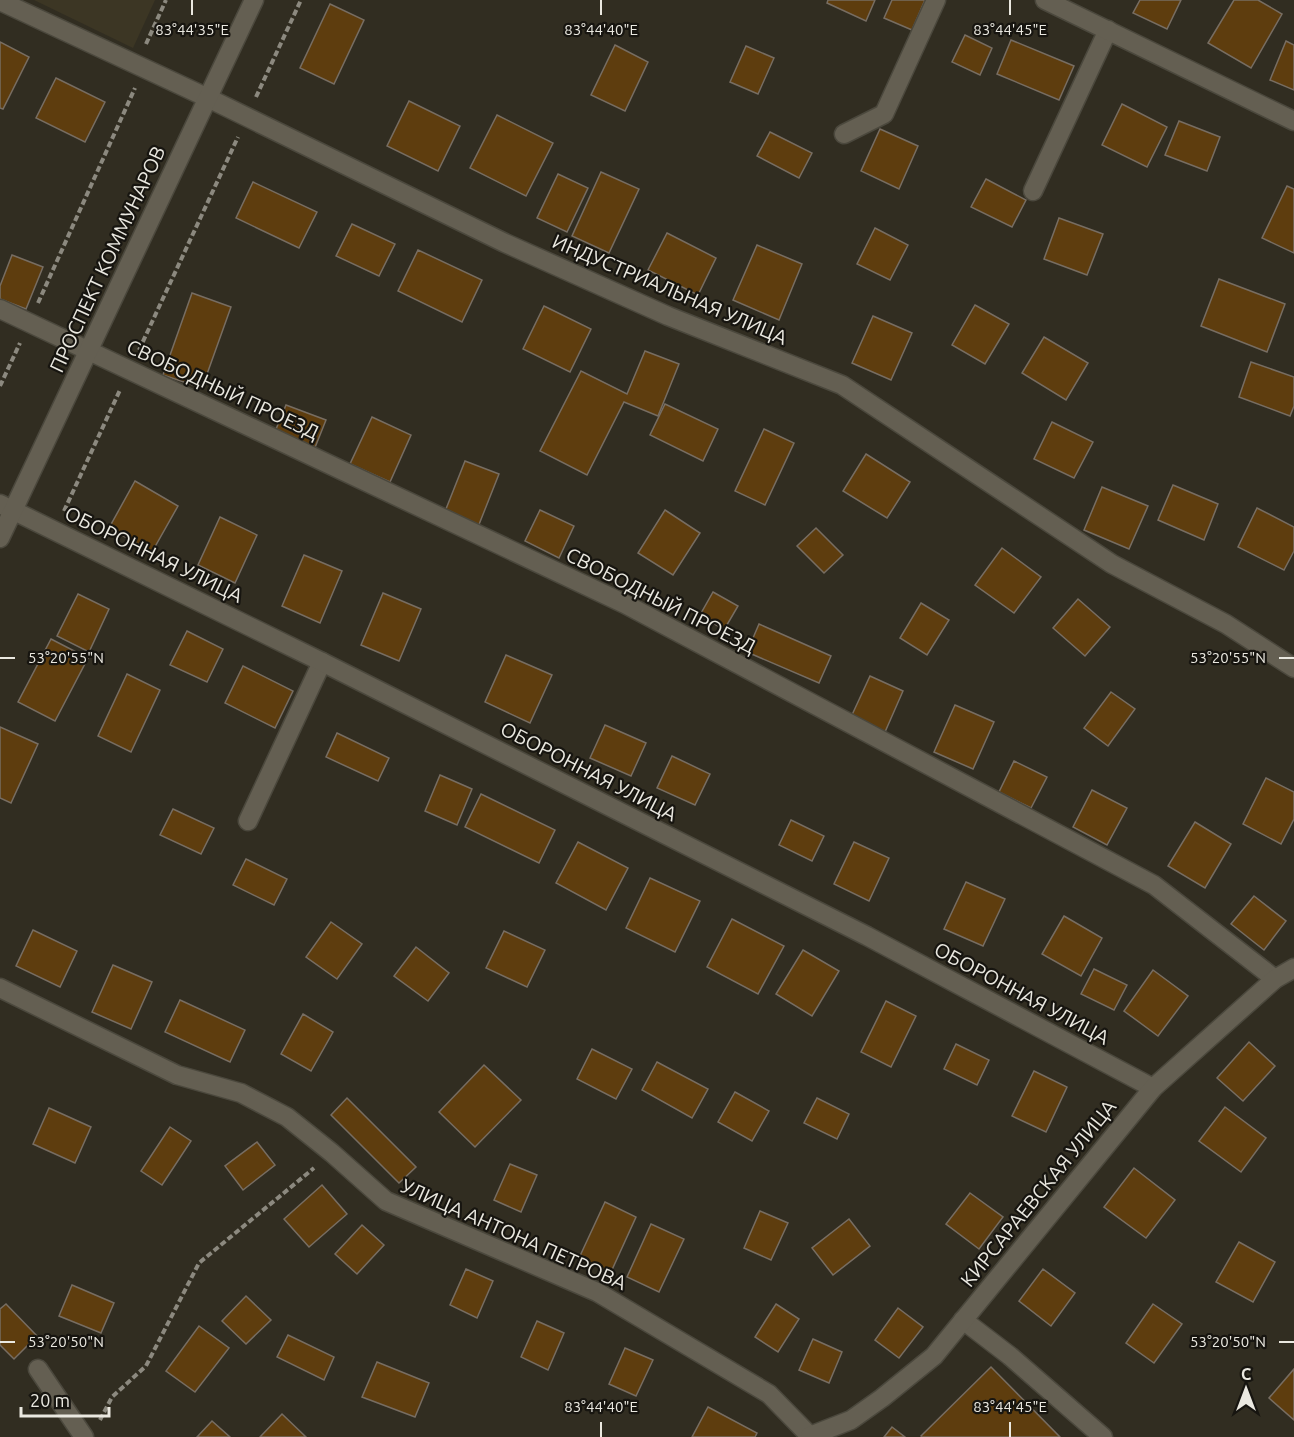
<svg xmlns="http://www.w3.org/2000/svg" width="1294" height="1437" font-family="Ubuntu,sans-serif">
  <rect width="100%" height="100%" fill="#312d21"/>
  <path fill="#3c3624" d="M34,0H155L133,48Z"/>
  <g fill="#5e3d0e" stroke="#776d62" stroke-width="1.5">
    <path d="M828,0H875L866,21L827,3Z"/>
    <path d="M892,0H925L912,30L884,18Z"/>
    <path d="M1140,0H1181L1167,29L1133,13Z"/>
    <path d="M1234,0H1258L1282,14L1251,68L1208,43Z"/>
    <path d="M330,4L364,20L334,84L300,68Z"/>
    <path d="M965,35L992,48L980,75L952,62Z"/>
    <path d="M1011,40L1074,66L1059,100L997,74Z"/>
    <path d="M1286,41L1294,45V90L1270,80Z"/>
    <path d="M0,42L29,57L3,109L0,108Z"/>
    <path d="M615,45L648,62L625,111L591,95Z"/>
    <path d="M746,46L774,58L758,94L730,82Z"/>
    <path d="M56,78L105,102L85,142L36,118Z"/>
    <path d="M409,101L460,126L438,171L387,146Z"/>
    <path d="M1122,104L1167,127L1147,167L1102,145Z"/>
    <path d="M497,115L553,143L526,196L470,168Z"/>
    <path d="M1179,121L1220,137L1207,171L1165,155Z"/>
    <path d="M880,129L918,146L899,189L861,171Z"/>
    <path d="M770,132L812,153L799,178L757,156Z"/>
    <path d="M601,172L639,189L609,253L572,236Z"/>
    <path d="M558,174L588,188L567,232L537,218Z"/>
    <path d="M986,179L1026,200L1012,227L971,207Z"/>
    <path d="M253,182L317,212L299,248L236,218Z"/>
    <path d="M1287,186L1294,189V253L1262,238Z"/>
    <path d="M1059,218L1103,234L1087,275L1044,259Z"/>
    <path d="M352,224L395,244L379,276L336,256Z"/>
    <path d="M875,228L908,245L890,280L857,264Z"/>
    <path d="M667,233L716,258L698,295L648,270Z"/>
    <path d="M757,245L802,264L779,320L733,300Z"/>
    <path d="M418,250L482,280L462,322L398,291Z"/>
    <path d="M12,255L43,267L26,309L0,299V286Z"/>
    <path d="M1219,279L1285,304L1267,352L1201,326Z"/>
    <path d="M192,293L231,307L202,388L163,375Z"/>
    <path d="M975,305L1009,324L985,364L952,345Z"/>
    <path d="M544,306L591,329L570,372L523,349Z"/>
    <path d="M873,316L912,333L891,380L852,363Z"/>
    <path d="M1044,337L1088,363L1066,400L1022,373Z"/>
    <path d="M645,351L679,364L658,416L624,402L587,475L540,451L581,371L627,394Z"/>
    <path d="M1251,362L1294,377V406L1290,416L1239,397Z"/>
    <path d="M665,404L718,429L703,461L650,435Z"/>
    <path d="M286,405L326,420L314,450L274,434Z"/>
    <path d="M372,417L411,435L390,482L350,464Z"/>
    <path d="M1052,422L1093,442L1074,478L1034,459Z"/>
    <path d="M764,429L794,443L765,505L735,491Z"/>
    <path d="M866,454L910,482L887,518L843,491Z"/>
    <path d="M465,461L499,474L478,527L444,514Z"/>
    <path d="M135,481L178,506L152,552L109,528Z"/>
    <path d="M1173,485L1218,504L1204,540L1158,520Z"/>
    <path d="M1102,487L1148,506L1129,549L1084,530Z"/>
    <path d="M1257,508L1294,527V551L1284,570L1238,547Z"/>
    <path d="M540,510L574,526L559,558L525,541Z"/>
    <path d="M665,510L700,533L673,575L638,553Z"/>
    <path d="M220,517L257,535L235,583L198,565Z"/>
    <path d="M816,528L843,555L824,573L797,546Z"/>
    <path d="M1002,548L1041,577L1014,613L975,585Z"/>
    <path d="M304,555L342,571L320,623L282,606Z"/>
    <path d="M713,592L738,606L724,630L700,615Z"/>
    <path d="M383,593L421,609L399,661L361,645Z"/>
    <path d="M78,594L109,609L89,652L57,636Z"/>
    <path d="M1078,599L1110,627L1085,656L1053,628Z"/>
    <path d="M921,603L949,620L927,655L900,638Z"/>
    <path d="M759,624L831,656L819,683L747,652Z"/>
    <path d="M187,631L223,649L207,682L170,665Z"/>
    <path d="M51,639L88,658L55,721L18,702Z"/>
    <path d="M506,655L552,675L530,723L485,702Z"/>
    <path d="M243,666L293,691L275,728L225,703Z"/>
    <path d="M127,674L160,690L131,752L98,736Z"/>
    <path d="M870,676L903,691L885,732L851,717Z"/>
    <path d="M1111,692L1135,709L1108,746L1084,728Z"/>
    <path d="M955,705L994,722L973,769L934,752Z"/>
    <path d="M605,725L646,743L631,776L590,758Z"/>
    <path d="M0,727L38,744L11,803L0,798Z"/>
    <path d="M337,733L389,758L378,781L326,757Z"/>
    <path d="M672,756L710,774L695,805L657,788Z"/>
    <path d="M1014,761L1047,777L1031,808L999,792Z"/>
    <path d="M440,775L472,789L457,825L425,811Z"/>
    <path d="M1266,778L1294,792V819L1281,844L1243,824Z"/>
    <path d="M1092,790L1127,808L1107,845L1073,827Z"/>
    <path d="M481,794L555,830L539,863L465,827Z"/>
    <path d="M173,809L214,828L201,854L160,835Z"/>
    <path d="M791,820L824,836L812,861L779,845Z"/>
    <path d="M1195,822L1231,844L1205,888L1168,866Z"/>
    <path d="M578,842L628,868L606,910L556,883Z"/>
    <path d="M854,842L889,858L869,901L834,884Z"/>
    <path d="M246,859L287,879L274,905L233,885Z"/>
    <path d="M650,878L700,901L675,952L626,928Z"/>
    <path d="M966,882L1005,899L983,946L944,929Z"/>
    <path d="M1254,896L1286,921L1264,950L1231,924Z"/>
    <path d="M1064,916L1102,938L1081,976L1042,954Z"/>
    <path d="M732,919L784,946L758,994L707,967Z"/>
    <path d="M331,922L362,944L337,979L306,957Z"/>
    <path d="M33,930L77,951L60,987L16,966Z"/>
    <path d="M504,931L545,950L527,987L486,968Z"/>
    <path d="M416,947L449,973L428,1001L394,976Z"/>
    <path d="M803,950L839,971L812,1016L776,994Z"/>
    <path d="M113,965L152,982L131,1029L92,1012Z"/>
    <path d="M1094,969L1127,985L1114,1010L1081,994Z"/>
    <path d="M1153,970L1188,996L1158,1036L1124,1011Z"/>
    <path d="M180,1000L245,1030L230,1062L165,1032Z"/>
    <path d="M886,1001L916,1016L891,1067L861,1052Z"/>
    <path d="M303,1014L333,1032L311,1071L281,1054Z"/>
    <path d="M1249,1042L1275,1066L1243,1101L1217,1078Z"/>
    <path d="M956,1044L989,1060L977,1085L944,1069Z"/>
    <path d="M592,1049L632,1069L616,1099L577,1079Z"/>
    <path d="M657,1062L708,1089L692,1118L642,1090Z"/>
    <path d="M484,1065L521,1100L475,1147L439,1112Z"/>
    <path d="M1034,1071L1067,1087L1046,1132L1012,1116Z"/>
    <path d="M735,1092L769,1111L752,1141L718,1122Z"/>
    <path d="M347,1098L416,1167L399,1183L331,1115Z"/>
    <path d="M817,1098L849,1114L837,1139L804,1123Z"/>
    <path d="M1225,1107L1266,1138L1241,1172L1199,1141Z"/>
    <path d="M49,1108L91,1127L75,1163L33,1144Z"/>
    <path d="M170,1127L191,1141L162,1185L141,1171Z"/>
    <path d="M257,1142L275,1165L243,1190L225,1166Z"/>
    <path d="M510,1164L537,1175L521,1212L494,1200Z"/>
    <path d="M1134,1168L1175,1200L1146,1238L1104,1207Z"/>
    <path d="M322,1185L347,1214L309,1247L284,1219Z"/>
    <path d="M970,1193L1003,1217L979,1249L946,1224Z"/>
    <path d="M605,1202L636,1217L611,1272L579,1258Z"/>
    <path d="M760,1211L788,1223L771,1260L744,1248Z"/>
    <path d="M849,1219L870,1246L833,1275L812,1248Z"/>
    <path d="M651,1224L684,1239L659,1292L627,1277Z"/>
    <path d="M362,1225L384,1245L357,1274L335,1254Z"/>
    <path d="M1239,1242L1275,1262L1253,1302L1216,1282Z"/>
    <path d="M466,1269L493,1281L477,1318L450,1305Z"/>
    <path d="M1043,1269L1075,1293L1051,1326L1019,1301Z"/>
    <path d="M72,1285L114,1303L101,1333L59,1316Z"/>
    <path d="M246,1296L271,1320L246,1344L222,1321Z"/>
    <path d="M6,1304L37,1336L14,1359L0,1345V1309Z"/>
    <path d="M776,1304L799,1319L778,1352L755,1337Z"/>
    <path d="M1153,1304L1182,1324L1154,1363L1126,1343Z"/>
    <path d="M898,1308L923,1327L899,1358L875,1340Z"/>
    <path d="M537,1321L564,1333L548,1370L521,1357Z"/>
    <path d="M199,1326L229,1348L195,1392L166,1371Z"/>
    <path d="M288,1335L334,1357L324,1380L277,1357Z"/>
    <path d="M813,1339L842,1352L829,1383L799,1370Z"/>
    <path d="M625,1348L653,1360L636,1396L609,1384Z"/>
    <path d="M377,1362L429,1383L415,1417L362,1397Z"/>
    <path d="M991,1367L1060,1437H922L921,1436Z"/>
    <path d="M1294,1369V1420L1269,1398Z"/>
    <path d="M708,1407L757,1433L755,1437H692Z"/>
    <path d="M282,1414L306,1437H260Z"/>
    <path d="M212,1421L230,1437H197Z"/>
    <path d="M892,1427L905,1437H884Z"/>
  </g>
  <g fill="none" stroke-linecap="round" stroke-linejoin="round">
    <g stroke="#4b483d" stroke-width="21">
      <g id="lane">
        <path d="M844,134L884,114L936,0"/>
        <path d="M1033,191L1108,30"/>
        <path d="M248,821L322,662"/>
        <path d="M38,1369L84,1437"/>
      </g>
    </g>
    <g stroke="#4b483d" stroke-width="21">
      <g id="street">
        <path d="M1045,0L1294,121"/>
        <path d="M0,1L208,98L505,243L668,316L842,385L1112,564L1226,624L1294,668"/>
        <path d="M0,309L625,604L1154,885L1275,979"/>
        <path d="M0,504L322,662L867,936L1153,1088"/>
        <path d="M0,988L177,1075L241,1093L287,1117L332,1153L386,1201L597,1292L769,1394L810,1436"/>
        <path d="M963,1320L1010,1356L1103,1437"/>
        <path d="M810,1436L851,1420L882,1398L934,1356L1153,1088L1275,979L1294,968"/>
      </g>
    </g>
    <g stroke="#4b483d" stroke-width="21">
      <path id="secondary" d="M0,538L254,0"/>
    </g>
    <g stroke="#8c897f" stroke-width="4" stroke-dasharray="6 3" stroke-linecap="butt">
      <path d="M146,44L166,0"/>
      <path d="M256,97L301,0"/>
      <path d="M38,303L135,88"/>
      <path d="M139,350L238,137"/>
      <path d="M0,386L20,343"/>
      <path d="M64,511L120,390"/>
      <path d="M100,1420L112,1397L146,1366L199,1263L314,1168"/>
    </g>
    <use href="#lane" stroke="#645f52" stroke-width="18"/>
    <use href="#street" stroke="#645f52" stroke-width="18"/>
    <use href="#secondary" stroke="#645f52" stroke-width="18"/>
  </g>
  <path fill="none" stroke="#eae8e0" stroke-width="2" d="M192,0V15M601,0V15M1010,0V15M0,658H15M1279,658H1294M0,1342H15M1279,1342H1294M601,1422V1437M1010,1422V1437"/>
  <g text-anchor="middle" dominant-baseline="central" stroke-width="4.5" stroke-linejoin="round" paint-order="stroke">
    <g font-size="20" fill="#eae8e0" stroke="#171510">
      <text transform="translate(107 259) rotate(-65)">ПРОСПЕКТ КОММУНАРОВ</text>
      <text transform="translate(670 289) rotate(23)">ИНДУСТРИАЛЬНАЯ УЛИЦА</text>
      <text transform="translate(223 389) rotate(25)">СВОБОДНЫЙ ПРОЕЗД</text>
      <text transform="translate(154 554) rotate(26)">ОБОРОННАЯ УЛИЦА</text>
      <text transform="translate(661 600) rotate(27)">СВОБОДНЫЙ ПРОЕЗД</text>
      <text transform="translate(589 771) rotate(27)">ОБОРОННАЯ УЛИЦА</text>
      <text transform="translate(1022 993) rotate(28)">ОБОРОННАЯ УЛИЦА</text>
      <text transform="translate(1038 1193) rotate(-51)">КИРСАРАЕВСКАЯ УЛИЦА</text>
      <text transform="translate(514 1234) rotate(24)">УЛИЦА АНТОНА ПЕТРОВА</text>
    </g>
  </g>
  <g font-size="15" text-anchor="middle" fill="#eae8e0" stroke="#171510" stroke-width="4.5" stroke-linejoin="round" paint-order="stroke">
    <text x="192" y="35">83°44'35"E</text>
    <text x="601" y="35">83°44'40"E</text>
    <text x="1010" y="35">83°44'45"E</text>
    <text x="66" y="663">53°20'55"N</text>
    <text x="1228" y="663">53°20'55"N</text>
    <text x="66" y="1347">53°20'50"N</text>
    <text x="1228" y="1347">53°20'50"N</text>
    <text x="601" y="1412">83°44'40"E</text>
    <text x="1010" y="1412">83°44'45"E</text>
  </g>
  <g transform="translate(1246 1389)" stroke="#171510" stroke-width="4.5" paint-order="stroke">
  <path d="M0-4.5L10 22L0 15L-10 22Z" fill="#eae8e0"/>
  <text y="-9" font-size="16" font-weight="bold" text-anchor="middle" fill="#eae8e0">С</text>
  </g>
  <path d="M21 1407v9h88v-9" fill="none" stroke="#eae8e0" stroke-width="3"/>
  <text x="30" y="1407" font-size="18" fill="#eae8e0" stroke="#171510" stroke-width="4.5" paint-order="stroke">20 m</text>
</svg>
